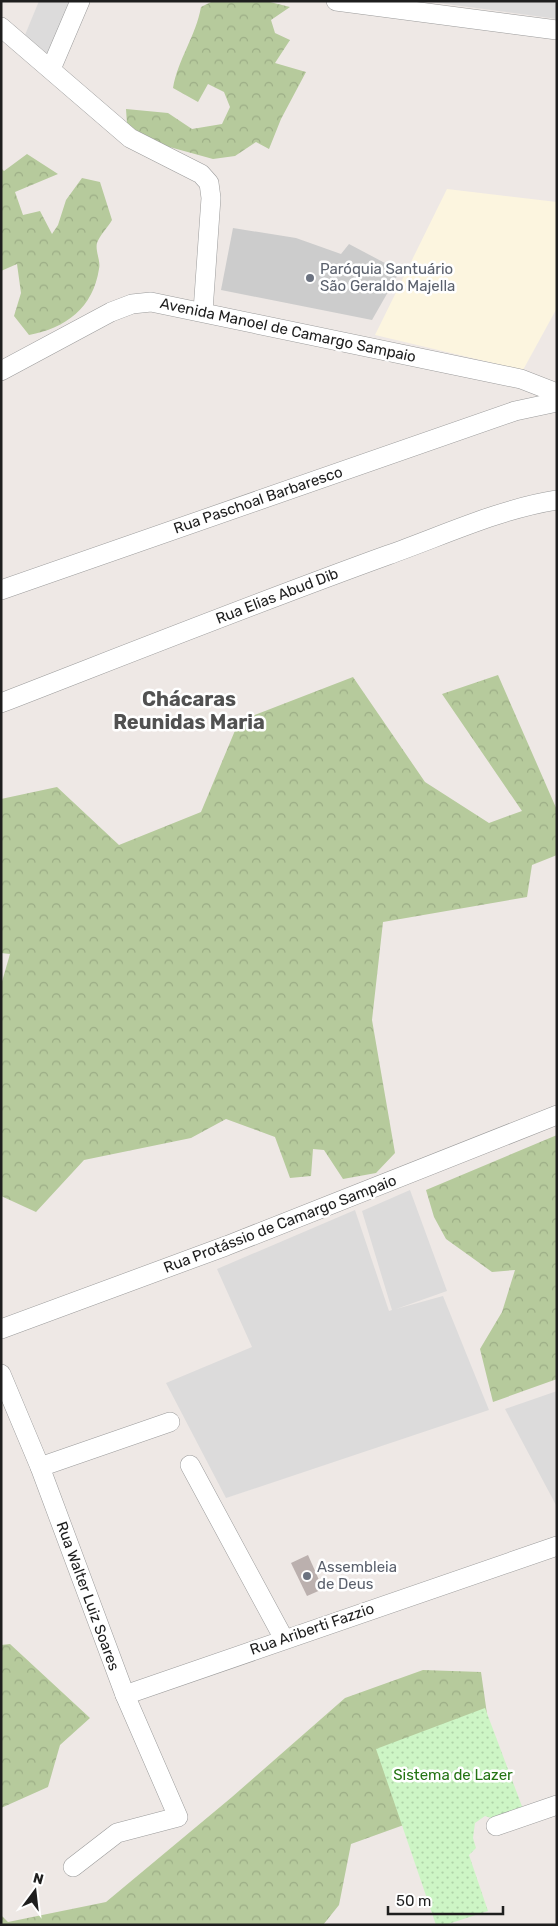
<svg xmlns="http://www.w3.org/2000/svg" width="558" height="1926" font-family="Rubik,sans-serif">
  <defs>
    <pattern id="forest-crowns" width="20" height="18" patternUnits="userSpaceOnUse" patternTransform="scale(1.25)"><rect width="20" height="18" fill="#b6ca9c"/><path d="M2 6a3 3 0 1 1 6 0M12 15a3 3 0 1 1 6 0" fill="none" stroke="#9cad86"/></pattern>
    <pattern id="park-dots" width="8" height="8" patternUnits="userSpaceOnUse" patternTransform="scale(1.25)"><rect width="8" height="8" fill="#cdf5c5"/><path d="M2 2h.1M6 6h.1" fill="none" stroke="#b0d2a9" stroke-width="1.8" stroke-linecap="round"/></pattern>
  </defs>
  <rect width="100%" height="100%" fill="#eee8e5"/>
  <g fill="#dcdbdb">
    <path d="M39,1H73L49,55L25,35Z"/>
    <path d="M424,1H557V19L550,18Z"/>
    <path d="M410,1190L447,1291L396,1309L443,1296L489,1410L226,1498L166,1383L252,1347L217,1269L355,1210L389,1311L392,1310L362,1211Z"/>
    <path d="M557,1391V1507L505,1409Z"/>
  </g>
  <path fill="#fcf5df" d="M447,189L557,202V308L523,370L375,335Z"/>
  <path fill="#ccc" d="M233,228L296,238L341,254L349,244L400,271L372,320L221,290Z"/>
  <g fill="url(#forest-crowns)">
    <path d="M213,1H266L290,7L271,20L275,33L290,40L275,63L306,72L281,119L269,149L256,142L235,156L213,159L155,143L127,124L126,109L168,113L192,129L222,124L230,107L224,92L208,84L198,102L173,88C178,59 196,36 201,7Z"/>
    <path d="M27,154L58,174L15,192L23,215L40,211L52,234L58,225L66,200L82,178L100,182L112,220C108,227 100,235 97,243C95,251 101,261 99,269C93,308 66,328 29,335L14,316L21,293L17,264L1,271V168L4,171Z"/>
    <path d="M498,675L557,810V855L532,865L527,897L383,922L372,1020L395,1153L376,1173L343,1179L324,1150L313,1149L311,1176L290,1178L275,1137L226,1119L191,1138L84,1160L36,1212L1,1196V985L10,954L1,953V799L57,787L119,845L201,812L239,721L353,677L425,782L489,823L522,811L442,694Z"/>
    <path d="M557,1135V1379L493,1402L480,1349L502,1312L515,1270L492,1272L446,1239L434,1217L426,1190Z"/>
    <path d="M10,1644L90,1718L60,1745L48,1787L1,1808V1645Z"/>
    <path d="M423,1670L481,1672L498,1791L351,1844L339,1905L323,1925H1V1915L8,1922L106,1902L232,1797L345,1698Z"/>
  </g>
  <path fill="url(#park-dots)" d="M485,1708L523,1809L497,1820L485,1816L475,1823L473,1838L476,1848L469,1855L488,1911L445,1925H436L376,1749Z"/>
  <path fill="#bbb0ae" d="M308,1555L323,1589L307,1596L291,1563Z"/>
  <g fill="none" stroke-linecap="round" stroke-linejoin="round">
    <g stroke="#9b9b9b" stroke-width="20">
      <g id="minor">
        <path d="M336,1L557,30"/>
        <path d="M1,27L130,138L201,174L209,183L211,198L203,311"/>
        <path d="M51,69L80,1"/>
        <path d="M1,371L111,312L132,304L151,302L521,379L557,393"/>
        <path d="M1,590L515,411L557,402"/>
        <path d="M1,703C130,653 258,602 388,555C442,536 499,509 557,500"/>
        <path d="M1,1329L226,1246L557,1115"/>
        <path d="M1,1374L40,1467L125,1695L178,1817L117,1833L73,1867"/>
        <path d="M190,1465L284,1639"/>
        <path d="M40,1467L170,1422"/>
        <path d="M125,1695L557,1546"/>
        <path d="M496,1826L557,1805"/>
      </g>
    </g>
    <use href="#minor" stroke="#fff" stroke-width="19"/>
  </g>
  <g fill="#6b7280" stroke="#fff" stroke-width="2">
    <circle cx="310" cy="278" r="5"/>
    <circle cx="307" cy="1576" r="5"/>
  </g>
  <g text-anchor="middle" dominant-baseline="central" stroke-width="5" stroke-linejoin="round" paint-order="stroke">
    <g font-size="15" fill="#5b616d" stroke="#fff" text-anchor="start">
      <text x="320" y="269">Paróquia Santuário<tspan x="320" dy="17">São Geraldo Majella</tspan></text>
      <text x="317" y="1567">Assembleia<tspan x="317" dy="17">de Deus</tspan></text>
    </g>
    <g font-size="15" fill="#1e1e1e" stroke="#fff">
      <text transform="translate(288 330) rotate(12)">Avenida Manoel de Camargo Sampaio</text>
      <text transform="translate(258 500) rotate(-19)">Rua Paschoal Barbaresco</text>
      <text transform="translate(277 596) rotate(-21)">Rua Elias Abud Dib</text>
      <text transform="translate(280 1224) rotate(-21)">Rua Protássio de Camargo Sampaio</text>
      <text transform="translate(88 1596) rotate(70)">Rua Walter Luiz Soares</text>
      <text transform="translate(312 1629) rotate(-19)">Rua Ariberti Fazzio</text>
    </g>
    <g font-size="15" fill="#257414" stroke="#fff">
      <text x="453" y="1775">Sistema de Lazer</text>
    </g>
    <g font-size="20" font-weight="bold" fill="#515151" stroke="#fff">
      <text x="189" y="699">Chácaras<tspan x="189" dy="23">Reunidas Maria</tspan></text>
    </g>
  </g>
  <rect width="558" height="1926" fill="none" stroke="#1e1e1e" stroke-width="5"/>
  <g transform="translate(35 1891) rotate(15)" stroke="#ffffff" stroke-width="4" paint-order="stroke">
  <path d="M0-4L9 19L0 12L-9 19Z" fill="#1e1e1e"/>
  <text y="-8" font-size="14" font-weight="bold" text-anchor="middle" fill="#1e1e1e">N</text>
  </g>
  <path d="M388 1906v8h115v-8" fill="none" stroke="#1e1e1e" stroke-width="2.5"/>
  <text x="396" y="1906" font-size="15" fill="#1e1e1e" stroke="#ffffff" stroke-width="4" paint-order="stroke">50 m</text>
</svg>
